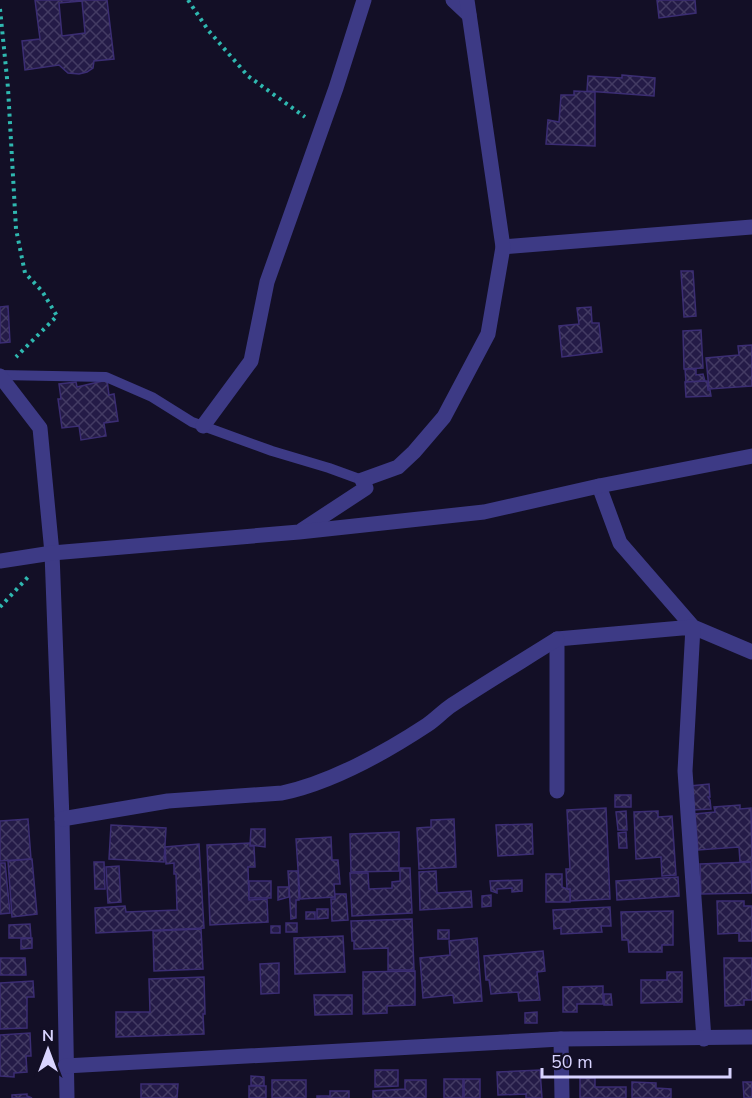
<svg xmlns="http://www.w3.org/2000/svg" width="752" height="1098" font-family="'Nunito Sans',sans-serif">
  <defs>
    <pattern id="building-cross-hatch" width="8" height="8" patternUnits="userSpaceOnUse" patternTransform="scale(1.5)"><rect width="8" height="8" fill="#241b47"/><path d="M0 0l8 8M0 8l8-8" fill="none" stroke="#433b63"/></pattern>
  </defs>
  <rect width="100%" height="100%" fill="#130f26"/>
  <g fill="url(#building-cross-hatch)" stroke="#3b2d73" stroke-width="1.5" fill-rule="evenodd">
    <path d="M35,0H107L114,59L94,61L93,68L87,72L79,74L68,73L59,65L25,70L22,41L40,39ZM82,1L85,33L62,36L59,3Z"/>
    <path d="M657,0H695L696,13L659,18Z"/>
    <path d="M622,75L655,78L654,96L587,91L588,76L622,78Z"/>
    <path d="M574,91L595,92V146L546,144L548,120L559,122L561,95H574Z"/>
    <path d="M681,271H693L696,316L684,317Z"/>
    <path d="M8,306L10,342L0,343V307Z"/>
    <path d="M591,307L592,323H599L602,352L562,357L559,326L579,324L577,308Z"/>
    <path d="M701,330L703,368L684,369L683,331Z"/>
    <path d="M752,345V386L709,389L706,358L739,355L738,346Z"/>
    <path d="M685,369H696V375L703,374L705,381L686,382Z"/>
    <path d="M107,380L109,395L114,394L118,421L104,423L106,436L81,440L79,426L62,428L58,399H61L59,384L76,382L77,387Z"/>
    <path d="M707,381L708,390H710L711,396L686,397L685,382Z"/>
    <path d="M709,784L710,797H708L710,800L711,809L692,810L690,786Z"/>
    <rect x="615" y="795" width="16" height="12"/>
    <path d="M740,805V809L751,808L752,861L740,862L739,847L698,850L695,814L715,812L714,807Z"/>
    <path d="M606,808L610,899L570,901V889H567L566,869H570L567,810Z"/>
    <path d="M626,811L627,830H618L616,812Z"/>
    <path d="M658,811V817L672,816L676,875L662,876L661,857L636,859L634,812Z"/>
    <path d="M28,819L31,859L0,861V821Z"/>
    <path d="M454,819L456,867L419,869L417,828L431,827V820Z"/>
    <path d="M532,824L533,854L498,856L496,825Z"/>
    <path d="M111,825L166,828L164,862L109,859Z"/>
    <path d="M251,829H265V847L250,845Z"/>
    <path d="M399,832V871L351,872L350,834Z"/>
    <path d="M626,832L627,848H619L618,833Z"/>
    <path d="M331,837L332,860H338L340,884H334L335,897L300,899L296,839Z"/>
    <path d="M250,843V846H254L255,867H248L249,900L267,899L268,922L210,925L207,845Z"/>
    <path d="M199,844L204,928L96,933L95,908L125,906L126,912L177,910L176,874H174V863L166,864L165,847Z"/>
    <path d="M32,859L37,914L12,917L8,861Z"/>
    <path d="M94,862H104L105,889H95Z"/>
    <path d="M751,862L752,893L701,894L700,864Z"/>
    <path d="M0,863H5L10,913L0,914Z"/>
    <path d="M119,866L121,902L108,903L106,867Z"/>
    <path d="M400,868H410L412,913L352,916L350,873H368L369,889L392,888V882L400,881Z"/>
    <path d="M288,871H298L299,900H296V918L291,919Z"/>
    <path d="M436,871L437,893L471,891L472,907L420,910L419,872Z"/>
    <path d="M546,874H562V887L570,890V902H546Z"/>
    <path d="M678,877L679,896L617,900L616,881Z"/>
    <path d="M522,880V891L512,892V888L497,889V893L491,891L490,881Z"/>
    <rect x="249" y="881" width="22" height="17"/>
    <path d="M278,887H289V897L278,900Z"/>
    <path d="M335,894H346L348,920L332,921L331,899H335Z"/>
    <path d="M491,895V906L482,907V896Z"/>
    <path d="M717,901H744V906H752V941H739V933L718,934Z"/>
    <path d="M610,907L611,926H601L602,932L561,934V928L554,929L553,910Z"/>
    <path d="M317,909H328V918L317,919Z"/>
    <path d="M673,911V945H662V952H629L628,940H622L621,912Z"/>
    <rect x="306" y="912" width="9" height="7"/>
    <path d="M412,919L414,970H388V948L354,949V941H352L351,921Z"/>
    <rect x="286" y="923" width="11" height="9"/>
    <path d="M30,924L31,938H9V925Z"/>
    <rect x="271" y="926" width="9" height="7"/>
    <path d="M201,929L203,969L154,971L153,931Z"/>
    <rect x="438" y="930" width="11" height="9"/>
    <path d="M343,936L345,972L295,974L294,938Z"/>
    <path d="M32,938V948L21,949V939Z"/>
    <path d="M477,938L482,1001L454,1003L453,995L423,998L420,958L450,955L449,941Z"/>
    <path d="M543,951L545,971L537,972L540,1000L519,1001L518,992L491,994L489,980H486L484,956Z"/>
    <path d="M0,958H25L26,975H0Z"/>
    <path d="M724,958H752V1000H744V1005L725,1006Z"/>
    <path d="M279,963V993L261,994L260,964Z"/>
    <path d="M415,971V1005L387,1006V1013L363,1014V972Z"/>
    <path d="M667,972H682V1002L641,1003V980H667Z"/>
    <path d="M204,977L205,1014H203L204,1034L116,1037V1012H150L149,979Z"/>
    <path d="M33,981L34,997H27V1028L0,1029V983Z"/>
    <path d="M603,986V1004H577V1012H563V987Z"/>
    <path d="M604,994H611L612,1005H604Z"/>
    <path d="M314,995H352V1014L315,1015Z"/>
    <path d="M537,1012V1023H525V1013Z"/>
    <path d="M30,1033L31,1056H26L27,1072L14,1073V1077L0,1076V1035Z"/>
    <path d="M375,1070H398V1086L375,1087Z"/>
    <path d="M540,1070L542,1098H526V1094L498,1095L497,1072Z"/>
    <path d="M251,1076L264,1077V1086L251,1085Z"/>
    <path d="M580,1078H595V1087H626V1098H580Z"/>
    <rect x="444" y="1079" width="19" height="19"/>
    <rect x="464" y="1079" width="16" height="19"/>
    <rect x="272" y="1080" width="34" height="18"/>
    <path d="M405,1080H426V1098H373V1091L405,1089Z"/>
    <path d="M632,1082L656,1083V1088L671,1089V1098H632Z"/>
    <path d="M743,1082H752V1098H744Z"/>
    <path d="M141,1084H178L177,1098H141Z"/>
    <rect x="249" y="1086" width="17" height="12"/>
    <path d="M330,1091H349V1098H317V1096H330Z"/>
    <path d="M27,1094V1096L32,1098H12V1095Z"/>
  </g>
  <g fill="none" stroke-linecap="round" stroke-linejoin="round">
    <g stroke="#2fb8b0" stroke-width="4" stroke-dasharray="3 4.5" stroke-linecap="butt">
      <path d="M188,0L208,30L248,76L305,117"/>
      <path d="M0,9L8,88L16,229L25,273L42,291L57,316L16,357"/>
      <path d="M0,607L28,577"/>
    </g>
    <path stroke="#3d3a85" stroke-width="10" d="M0,375L106,377L152,397L192,422L272,451L329,468L362,480"/>
    <g stroke="#3d3a85" stroke-width="15">
      <path d="M453,0L469,15"/>
      <path d="M503,247L752,227"/>
      <path d="M0,376L40,428L52,553L62,819L67,1098"/>
      <path d="M203,426L251,361L267,282L336,88L364,0"/>
      <path d="M599,486L620,543L693,627L752,652"/>
      <path d="M302,530L366,488L362,480L398,467L414,452L444,417L488,334L503,247L467,0"/>
      <path d="M0,561L52,553L299,532L484,512L599,486L752,456"/>
      <path d="M557,791V639L693,627L685,771L704,1039"/>
      <path d="M62,819L168,801L282,793C330,783 386,752 427,725C436,719 443,711 452,705C487,682 522,661 557,639"/>
      <path d="M561,1039L562,1098"/>
      <path d="M65,1066L561,1039L752,1037"/>
    </g>
  </g>
  <g transform="translate(48 1050)" stroke="#130f26" stroke-width="4.5" paint-order="stroke">
  <path d="M0-4.5L10 22L0 15L-10 22Z" fill="#d9d4ff"/>
  <text y="-9" font-size="16" font-weight="bold" text-anchor="middle" fill="#d9d4ff">N</text>
  </g>
  <path d="M542 1068v9h188v-9" fill="none" stroke="#d9d4ff" stroke-width="3"/>
  <text x="551" y="1068" font-size="18" fill="#d9d4ff" stroke="#130f26" stroke-width="4.5" paint-order="stroke">50 m</text>
</svg>
